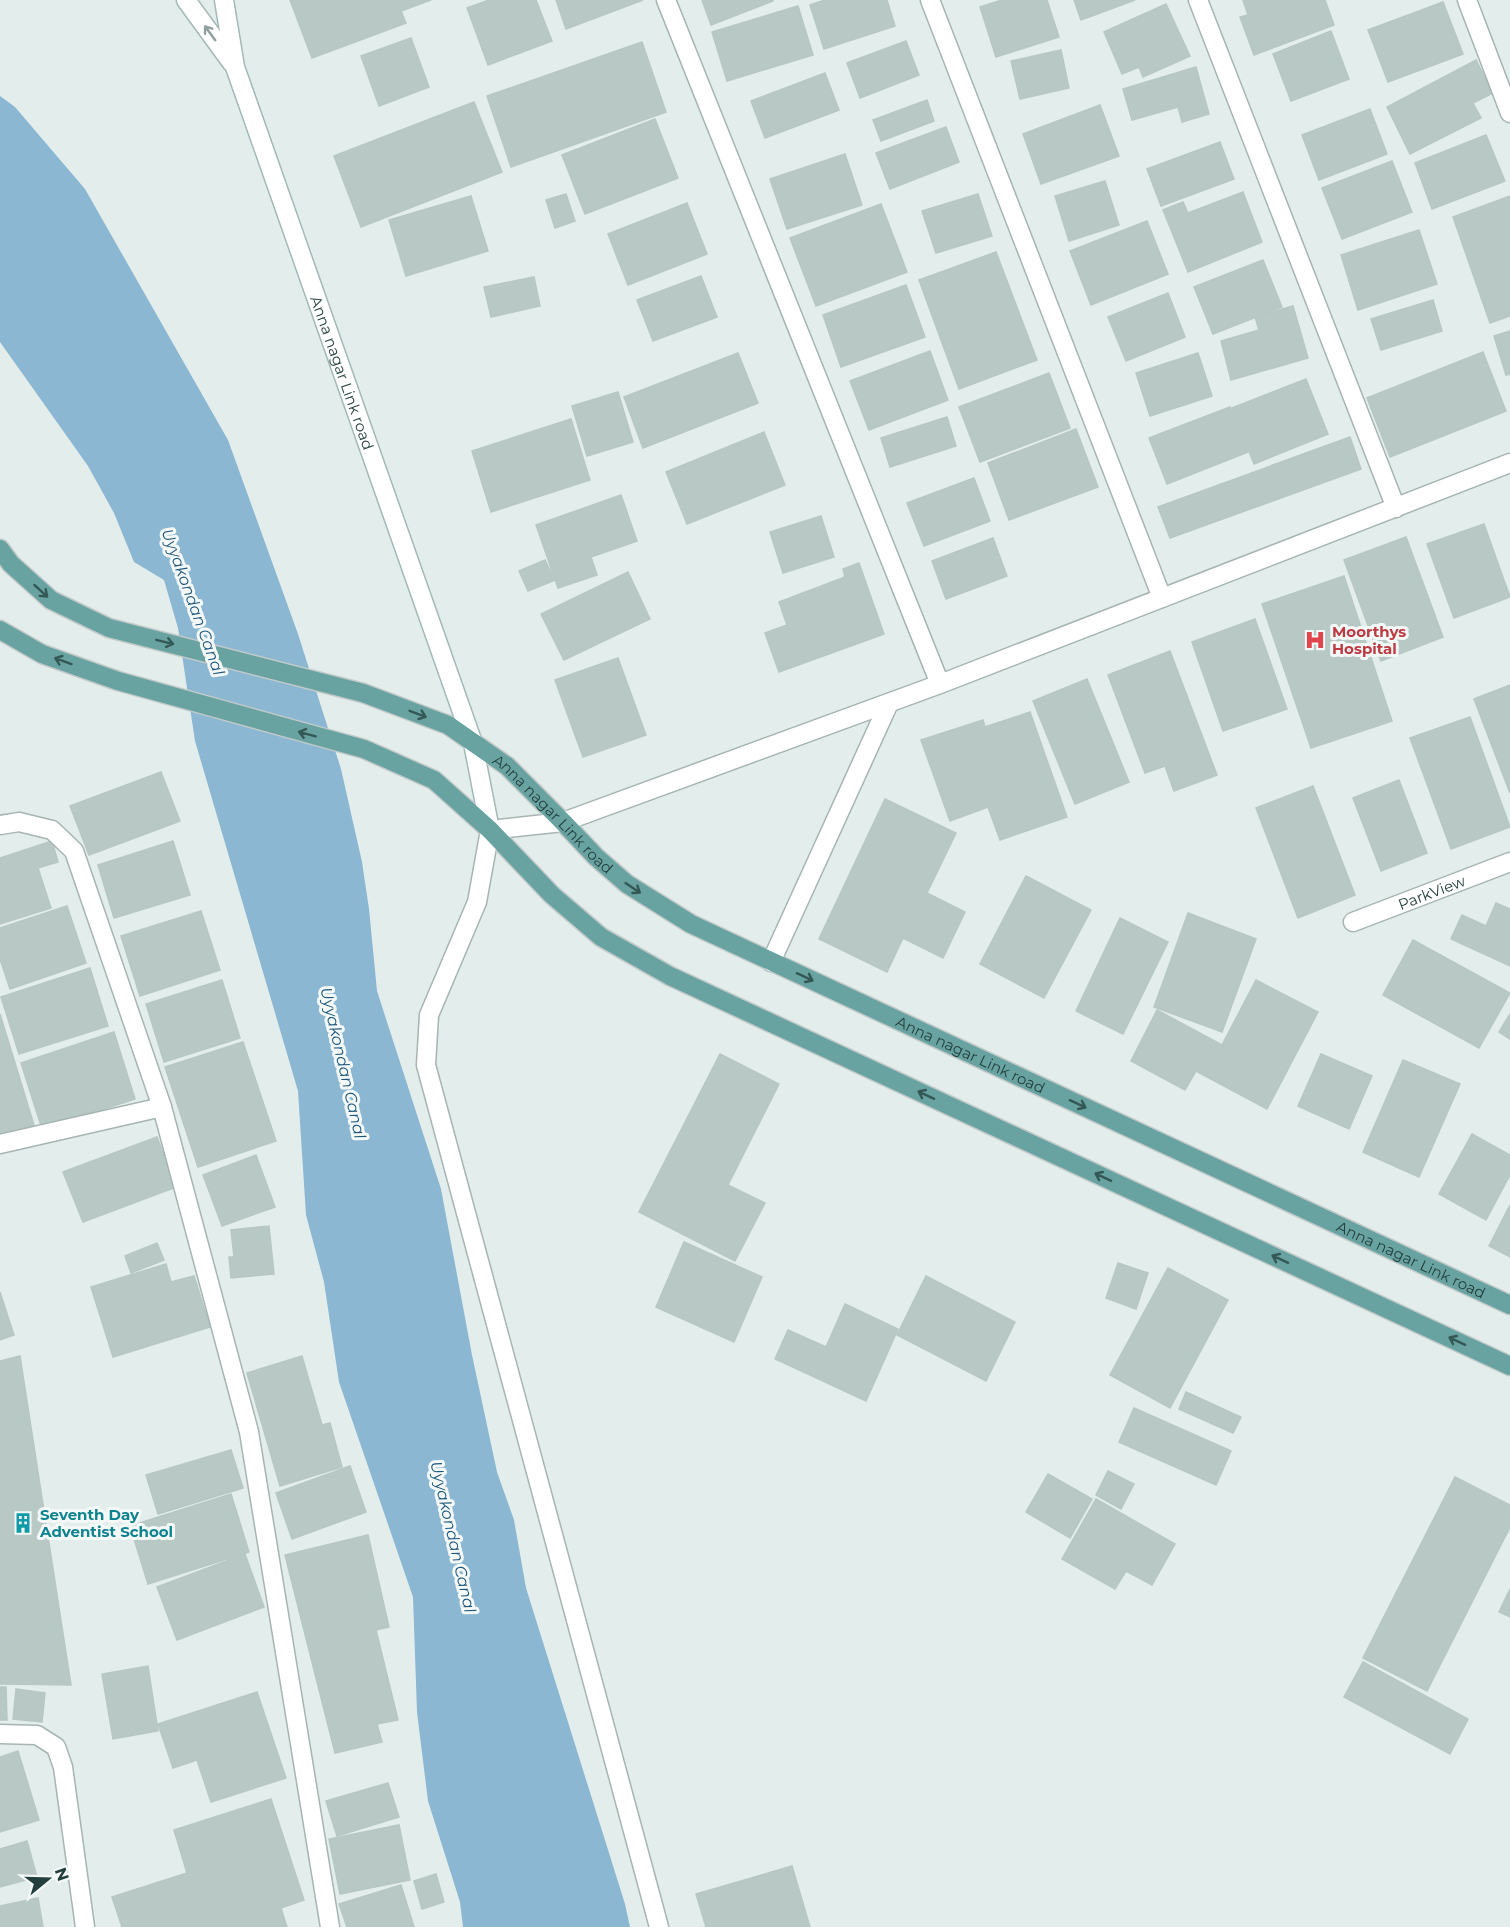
<svg xmlns="http://www.w3.org/2000/svg" width="1510" height="1927" font-family="Montserrat,sans-serif">
  <rect width="100%" height="100%" fill="#e3edeb"/>
  <path fill="#8bb7d2" d="M0,96L15,107L85,189L228,440L298,634L341,769L362,862L369,909L377,991L441,1189L472,1355L497,1472L514,1520L526,1588L625,1904L630,1927H463L460,1902L428,1801L417,1712L413,1597L339,1382L324,1282L306,1215L298,1091L195,741L178,628L164,580L134,562L114,513L88,466L0,342Z"/>
  <g fill="#b8c8c5" stroke="#b6c7c4" stroke-width="1.5">
    <path d="M290,0H431L401,11L406,23L312,58Z"/>
    <path d="M489,0H536L552,41L488,65L467,8Z"/>
    <path d="M556,0H643L566,29Z"/>
    <path d="M702,0H772L773,1L711,25Z"/>
    <path d="M825,0H887L895,26L824,49L810,5Z"/>
    <path d="M1002,0H1047L1059,37L996,57L980,7Z"/>
    <path d="M1074,0H1135L1081,20Z"/>
    <path d="M1243,0H1325L1334,25L1254,55L1240,17L1248,15Z"/>
    <path d="M1443,2L1463,54L1388,82L1368,30Z"/>
    <path d="M1166,4L1190,56L1143,77L1139,67L1122,74L1104,32Z"/>
    <path d="M798,6L813,55L727,81L712,32Z"/>
    <path d="M1331,31L1349,79L1291,101L1273,54Z"/>
    <path d="M411,38L429,87L379,106L361,56Z"/>
    <path d="M906,41L919,75L860,98L847,63Z"/>
    <path d="M642,42L666,112L511,167L487,96Z"/>
    <path d="M1061,50L1069,88L1020,99L1011,61Z"/>
    <path d="M1476,60L1493,93L1473,103L1481,118L1410,154L1387,107Z"/>
    <path d="M1196,67L1209,114L1182,122L1178,107L1132,120L1123,89Z"/>
    <path d="M825,73L839,110L765,138L751,101Z"/>
    <path d="M927,100L934,121L881,141L873,120Z"/>
    <path d="M474,102L502,172L361,227L334,156Z"/>
    <path d="M1100,105L1119,156L1041,184L1023,134Z"/>
    <path d="M1370,109L1387,154L1319,180L1302,135Z"/>
    <path d="M655,119L678,178L585,214L562,155Z"/>
    <path d="M946,127L959,162L890,189L876,153Z"/>
    <path d="M1486,135L1505,181L1432,209L1415,163Z"/>
    <path d="M1220,142L1234,179L1161,206L1147,169Z"/>
    <path d="M845,154L862,205L787,229L770,179Z"/>
    <path d="M1392,161L1412,212L1342,239L1322,188Z"/>
    <path d="M1105,181L1119,225L1069,241L1055,196Z"/>
    <path d="M1243,192L1262,242L1188,272L1163,210L1183,202L1188,213Z"/>
    <path d="M566,194L575,221L555,228L546,200Z"/>
    <path d="M978,194L992,236L936,253L922,211Z"/>
    <path d="M471,196L488,251L406,276L389,220Z"/>
    <path d="M1510,196V316L1490,323L1453,217Z"/>
    <path d="M687,203L707,254L628,285L608,234Z"/>
    <path d="M881,204L907,272L816,306L790,238Z"/>
    <path d="M1147,221L1168,274L1091,305L1070,251Z"/>
    <path d="M1419,230L1437,284L1358,310L1341,255Z"/>
    <path d="M996,252L1037,360L959,389L919,280Z"/>
    <path d="M1263,260L1282,307L1213,334L1194,287Z"/>
    <path d="M701,276L717,317L653,341L637,300Z"/>
    <path d="M534,277L540,306L491,317L484,287Z"/>
    <path d="M906,285L925,337L841,367L823,315Z"/>
    <path d="M1168,293L1185,337L1126,361L1108,317Z"/>
    <path d="M1433,300L1442,331L1381,350L1371,319Z"/>
    <path d="M1293,306L1308,358L1231,380L1221,341L1259,330L1255,317Z"/>
    <path d="M1510,331V374L1506,375L1494,336Z"/>
    <path d="M930,351L948,400L869,430L850,381Z"/>
    <path d="M1483,352L1506,411L1390,457L1367,398Z"/>
    <path d="M738,353L758,403L643,448L624,397Z"/>
    <path d="M1198,353L1212,396L1150,416L1136,373Z"/>
    <path d="M1049,373L1070,428L980,462L959,407Z"/>
    <path d="M1306,379L1328,434L1254,464L1232,408Z"/>
    <path d="M618,392L633,442L587,456L572,406Z"/>
    <path d="M1230,407L1248,452L1167,484L1149,438Z"/>
    <path d="M947,417L956,446L890,467L881,438Z"/>
    <path d="M571,419L590,480L491,512L472,451Z"/>
    <path d="M1076,429L1098,487L1009,520L988,463Z"/>
    <path d="M764,432L785,485L687,524L666,472Z"/>
    <path d="M1350,437L1361,469L1170,538L1158,507Z"/>
    <path d="M974,478L990,521L924,546L907,503Z"/>
    <path d="M621,495L637,541L591,557L597,575L558,588L536,525Z"/>
    <path d="M821,516L834,557L783,573L770,532Z"/>
    <path d="M1484,524L1510,597L1454,618L1427,544Z"/>
    <path d="M1406,537L1443,637L1381,661L1344,560Z"/>
    <path d="M993,538L1007,576L946,599L932,561Z"/>
    <path d="M545,560L555,580L528,591L519,571Z"/>
    <path d="M859,563L884,634L779,672L765,633L787,625L779,602L845,577L843,569Z"/>
    <path d="M628,572L650,619L564,660L541,614Z"/>
    <path d="M1344,576L1392,721L1311,748L1262,604Z"/>
    <path d="M1255,619L1287,709L1223,731L1192,642Z"/>
    <path d="M1170,651L1217,775L1174,791L1165,766L1145,773L1108,675Z"/>
    <path d="M618,658L646,735L583,757L555,680Z"/>
    <path d="M1087,679L1129,782L1075,804L1033,701Z"/>
    <path d="M1510,685V793L1474,699Z"/>
    <path d="M1030,712L1067,817L1000,840L988,807L950,821L921,740L983,720L985,727Z"/>
    <path d="M1470,717L1510,827L1451,849L1410,738Z"/>
    <path d="M161,772L180,821L89,855L70,806Z"/>
    <path d="M1399,780L1427,853L1381,871L1353,798Z"/>
    <path d="M1313,786L1355,895L1298,918L1256,808Z"/>
    <path d="M885,799L956,833L927,893L965,912L943,958L903,938L887,972L819,939Z"/>
    <path d="M52,841L58,862L38,868L51,908L0,924V858Z"/>
    <path d="M173,841L190,895L114,918L98,865Z"/>
    <path d="M1026,876L1091,910L1044,998L980,964Z"/>
    <path d="M1496,903L1510,909V966L1451,939L1462,915L1486,926Z"/>
    <path d="M67,906L86,963L10,989L0,959V928Z"/>
    <path d="M201,911L220,970L140,996L121,936Z"/>
    <path d="M1188,913L1256,939L1222,1032L1154,1007Z"/>
    <path d="M1120,918L1168,942L1123,1034L1076,1011Z"/>
    <path d="M1413,940L1510,993L1479,1048L1383,995Z"/>
    <path d="M90,968L108,1026L19,1054L1,997Z"/>
    <path d="M222,980L240,1038L164,1062L146,1004Z"/>
    <path d="M1256,980L1318,1012L1267,1109L1196,1071L1185,1090L1131,1061L1157,1010L1222,1045Z"/>
    <path d="M0,1014L34,1125L0,1135Z"/>
    <path d="M1510,1014V1039L1499,1032Z"/>
    <path d="M114,1032L135,1099L42,1129L21,1063Z"/>
    <path d="M243,1042L276,1141L198,1167L165,1067Z"/>
    <path d="M720,1054L779,1084L728,1185L765,1203L735,1261L639,1212Z"/>
    <path d="M1321,1054L1372,1076L1349,1129L1298,1106Z"/>
    <path d="M1403,1060L1460,1084L1419,1177L1363,1152Z"/>
    <path d="M1472,1134L1510,1155V1175L1486,1220L1439,1194Z"/>
    <path d="M157,1137L176,1187L83,1222L63,1172Z"/>
    <path d="M256,1155L275,1207L222,1226L203,1175Z"/>
    <path d="M1510,1205V1257L1489,1246Z"/>
    <path d="M269,1226L274,1274L231,1278L229,1257H234L231,1230Z"/>
    <path d="M684,1242L762,1277L734,1342L656,1307Z"/>
    <path d="M157,1243L164,1260L131,1273L125,1256Z"/>
    <path d="M1118,1263L1148,1273L1136,1309L1106,1298Z"/>
    <path d="M166,1264L171,1282L194,1276L210,1327L113,1357L91,1287Z"/>
    <path d="M1168,1268L1228,1300L1170,1408L1110,1375Z"/>
    <path d="M926,1276L1015,1322L986,1381L897,1335Z"/>
    <path d="M0,1292L14,1335L0,1340Z"/>
    <path d="M845,1304L898,1329L866,1401L775,1359L788,1330L826,1347Z"/>
    <path d="M20,1356L71,1685L0,1684V1361Z"/>
    <path d="M302,1356L322,1425L330,1423L342,1467L280,1486L247,1373Z"/>
    <path d="M1186,1392L1241,1417L1233,1433L1179,1409Z"/>
    <path d="M1134,1408L1231,1451L1216,1485L1119,1442Z"/>
    <path d="M231,1450L243,1488L158,1514L146,1475Z"/>
    <path d="M350,1466L366,1512L292,1539L276,1493Z"/>
    <path d="M1108,1471L1134,1484L1121,1509L1096,1495Z"/>
    <path d="M1048,1474L1092,1499L1070,1538L1026,1512Z"/>
    <path d="M1455,1477L1510,1505V1527L1427,1691L1363,1658Z"/>
    <path d="M231,1494L249,1552L148,1584L130,1526Z"/>
    <path d="M1096,1499L1175,1544L1152,1585L1126,1571L1115,1589L1062,1559Z"/>
    <path d="M368,1535L389,1627L376,1630L398,1720L377,1724L382,1742L335,1753L285,1555Z"/>
    <path d="M245,1554L264,1607L177,1640L157,1587Z"/>
    <path d="M1510,1589V1617L1499,1612Z"/>
    <path d="M1363,1662L1468,1719L1450,1754L1344,1697Z"/>
    <path d="M148,1666L158,1731L113,1739L102,1674Z"/>
    <path d="M0,1687H6L7,1720H0Z"/>
    <path d="M16,1689L45,1693L42,1722L13,1719Z"/>
    <path d="M257,1692L286,1778L211,1802L197,1760L173,1768L158,1724Z"/>
    <path d="M18,1751L39,1820L0,1832V1757Z"/>
    <path d="M388,1783L399,1817L337,1836L326,1801Z"/>
    <path d="M271,1799L304,1900L281,1908L287,1927H122L112,1897L187,1873L174,1830Z"/>
    <path d="M399,1825L410,1880L340,1894L329,1839Z"/>
    <path d="M27,1841L37,1877L0,1887V1849Z"/>
    <path d="M792,1866L810,1927H706L696,1894Z"/>
    <path d="M436,1874L444,1902L422,1909L414,1881Z"/>
    <path d="M401,1885L414,1927H347L339,1904Z"/>
    <path d="M38,1898L43,1927H0V1906Z"/>
  </g>
  <g fill="none" stroke-linecap="round" stroke-linejoin="round">
    <g stroke="#a6b5b3" stroke-width="21">
      <g id="street">
        <path d="M666,0L940,684"/>
        <path d="M930,0L1162,598"/>
        <path d="M1198,0L1396,508"/>
        <path d="M1467,0L1510,113"/>
        <path d="M0,825L19,822L52,830L74,851L162,1107L249,1432L330,1927"/>
        <path id="s1" d="M1353,922L1510,862"/>
        <path d="M771,962L889,703"/>
        <path d="M0,1144L162,1107"/>
        <path d="M0,1734L37,1735L56,1747L63,1767L85,1927"/>
        <path d="M659,1927L426,1065L429,1015L477,902L490,830L563,822L940,684L1510,463"/>
      </g>
    </g>
    <g stroke="#a2b9b6" stroke-width="21">
      <g id="secondary">
        <path d="M186,0L232,63"/>
        <path id="s2" d="M224,0L235,67L473,743L490,830"/>
      </g>
    </g>
    <g stroke="#c1c9c9" stroke-width="21">
      <g id="primary">
        <path id="s3" d="M0,549L11,564L51,600L109,628L363,693L448,725L507,766L563,822L596,857L627,884L691,924L1510,1305"/>
        <path d="M0,630L42,654L118,681L364,749L434,780L490,830L552,895L601,937L670,976L1510,1366"/>
      </g>
    </g>
    <use href="#street" stroke="#fff" stroke-width="18"/>
    <use href="#secondary" stroke="#fff" stroke-width="18"/>
    <use href="#primary" stroke="#68a3a1" stroke-width="18"/>
  </g>
  <defs><path id="oneway-shaft" d="M-6 0H5M1.5-3L5.5 0L1.5 3" fill="none" stroke-width="1.6" stroke-linecap="round" stroke-linejoin="round" transform="scale(1.5)"/></defs>
  <use stroke="#919f9e" href="#oneway-shaft" transform="translate(210 33) rotate(-126)"/>
  <g stroke="#345856">
    <use href="#oneway-shaft" transform="translate(41 591) rotate(42)"/>
    <use href="#oneway-shaft" transform="translate(165 642) rotate(14)"/>
    <use href="#oneway-shaft" transform="translate(63 661) rotate(-160)"/>
    <use href="#oneway-shaft" transform="translate(418 714) rotate(21)"/>
    <use href="#oneway-shaft" transform="translate(307 734) rotate(-165)"/>
    <use href="#oneway-shaft" transform="translate(633 888) rotate(34)"/>
    <use href="#oneway-shaft" transform="translate(805 977) rotate(25)"/>
    <use href="#oneway-shaft" transform="translate(926 1095) rotate(-155)"/>
    <use href="#oneway-shaft" transform="translate(1078 1104) rotate(25)"/>
    <use href="#oneway-shaft" transform="translate(1103 1177) rotate(-155)"/>
    <use href="#oneway-shaft" transform="translate(1280 1259) rotate(-155)"/>
    <use href="#oneway-shaft" transform="translate(1457 1341) rotate(-155)"/>
  </g>
  <defs>
    <g id="hospital-bare" transform="scale(1.62)"><path d="M-5-5h3v3.5h4V-5h3V5h-3V1.5h-4V5h-3Z" fill="#e0444e" stroke="#f4f9f8" stroke-width="2.5" paint-order="stroke"/></g>
    <g id="building-bare" transform="scale(1.62)"><path d="M-4-6H4V6H1V3H-1V6H-4ZM-2.5-4.3h1.7v1.8h-1.7ZM.8-4.3h1.7v1.8H.8ZM-2.5-1h1.7V.8h-1.7ZM.8-1h1.7V.8H.8Z" fill="#0f9aa8" stroke="#f4f9f8" stroke-width="2.5" paint-order="stroke"/></g>
  </defs>
  <g fill-rule="evenodd">
    <use href="#hospital-bare" x="1315" y="640"/>
    <use href="#building-bare" x="23" y="1523"/>
  </g>
  <g text-anchor="middle" dominant-baseline="central" stroke-width="6" stroke-linejoin="round" paint-order="stroke">
    <g font-size="15" fill="#233f3d" stroke="#f4f9f8">
      <text stroke="none"><textPath href="#s2" startOffset="392">Anna nagar Link road</textPath></text>
      <text stroke="none"><textPath href="#s3" startOffset="628">Anna nagar Link road</textPath></text>
      <text stroke="none"><textPath href="#s1" startOffset="84">ParkView</textPath></text>
      <text stroke="none"><textPath href="#s3" startOffset="1114">Anna nagar Link road</textPath></text>
      <text stroke="none"><textPath href="#s3" startOffset="1600">Anna nagar Link road</textPath></text>
    </g>
    <g font-size="15" font-weight="bold" fill="#be3a42" stroke="#f4f9f8" text-anchor="start">
      <text x="1332" y="631">Moorthys<tspan x="1332" dy="17">Hospital</tspan></text>
    </g>
    <g font-size="15" font-weight="bold" fill="#0d838f" stroke="#f4f9f8" text-anchor="start">
      <text x="40" y="1514">Seventh Day<tspan x="40" dy="17">Adventist School</tspan></text>
    </g>
    <g font-size="16" font-style="italic" fill="#1c567b" stroke="#f4f9f8">
      <text transform="translate(193 602) rotate(70)">Uyyakondan Canal</text>
      <text transform="translate(343 1063) rotate(77)">Uyyakondan Canal</text>
      <text transform="translate(453 1537) rotate(77)">Uyyakondan Canal</text>
    </g>
  </g>
  <g transform="translate(48 1879) rotate(71)" stroke="#f4f9f8" stroke-width="4.5" paint-order="stroke">
  <path d="M0-4.5L10 22L0 15L-10 22Z" fill="#233f3d"/>
  <text y="-9" font-size="16" font-weight="bold" text-anchor="middle" fill="#233f3d">N</text>
  </g>
</svg>
